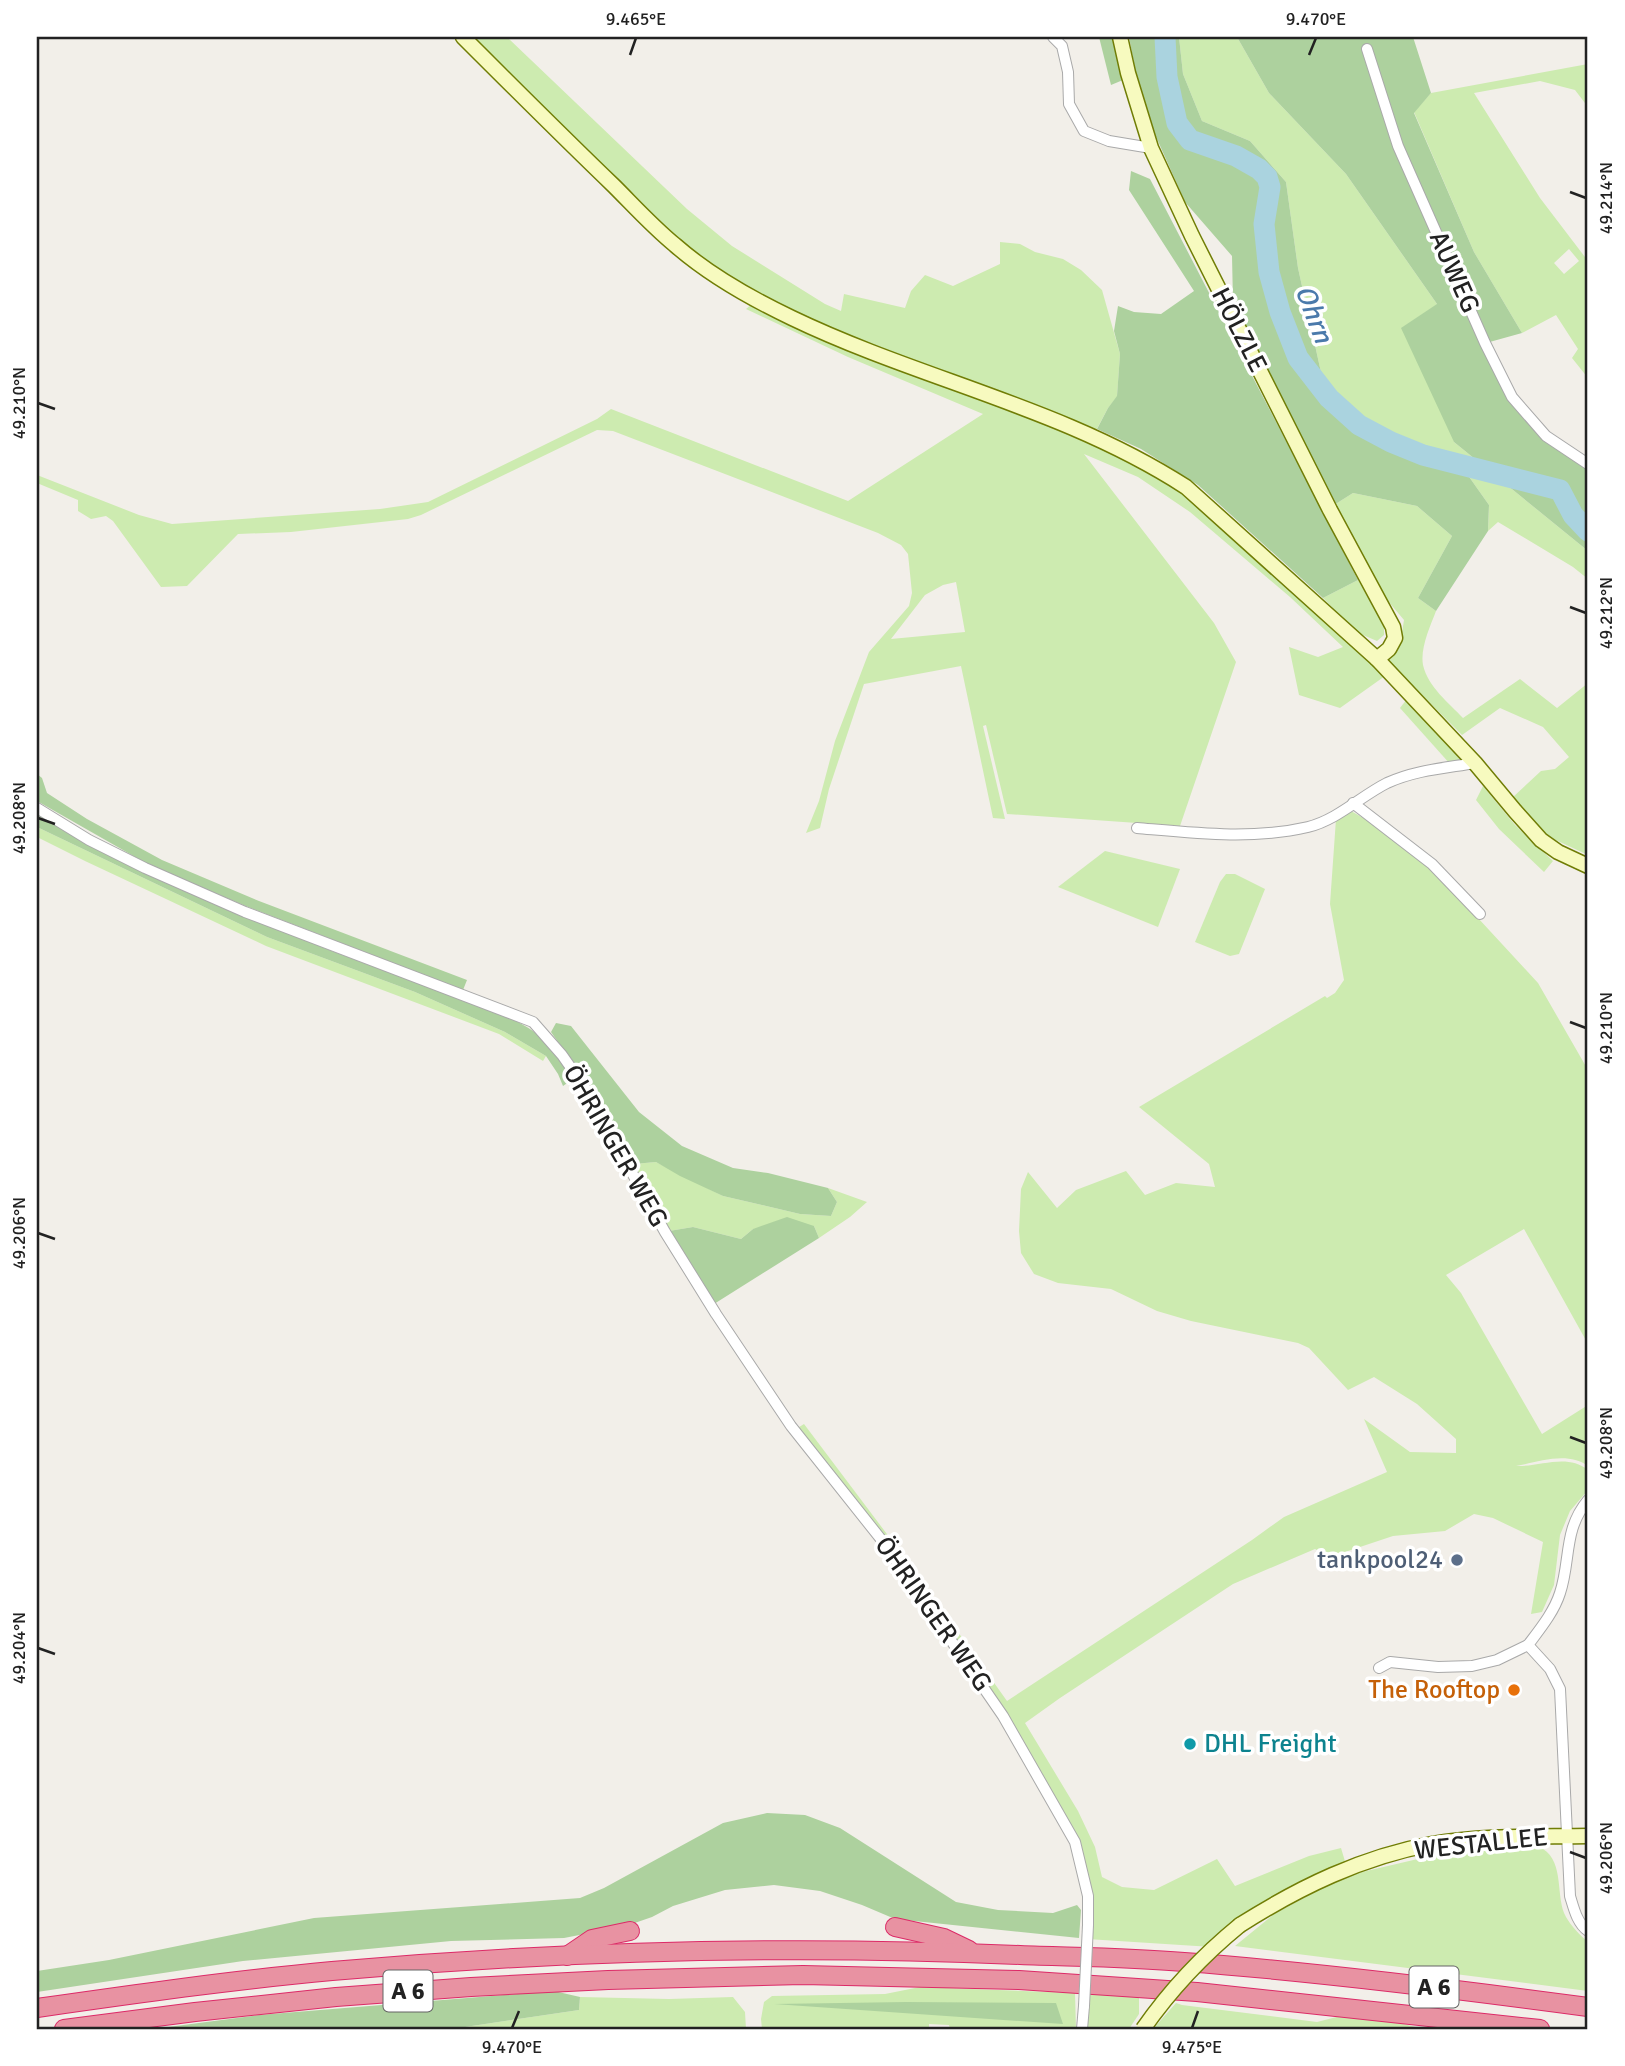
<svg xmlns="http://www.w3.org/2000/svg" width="1625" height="2066" font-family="Signika,sans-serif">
  <rect width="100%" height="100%" fill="#f2efe9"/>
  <g fill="#cdebb0" fill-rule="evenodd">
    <path d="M463,37H507L687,209L732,246L825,304L841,311L844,294L905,308L911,291L925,275L953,286L1000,264V242L1020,244L1035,252L1063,259L1081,270L1102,290L1120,354L1117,397L1108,408L1093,436L1160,470L1259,558L1385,676L1340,708L1299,695L1289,647L1318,657L1343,647L1290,597L1190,512L1138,477L1084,454L1214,623L1236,662L1180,826L1007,814L986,725L983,726L1005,819L993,818L961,666L864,684L829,789L820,828L806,833L819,801L835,741L869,652L909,606L912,593L908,554L901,545L878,533L613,431L597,430L421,515L408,519L291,532L238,534L187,586L161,587L113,521L106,516L91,519L78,511V500L37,483V475L139,515L172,524L380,509L428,502L597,419L611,409L848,501L983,414L848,357L746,309L757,300L676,246ZM956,582L965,632L891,639L925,595L943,585Z"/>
    <path d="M1179,37H1237L1269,93L1346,174L1437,304L1454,442L1588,551V579L1573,567L1498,522L1488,531L1489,505L1460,464L1379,433L1324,386L1298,268L1286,182L1250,141L1202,121L1183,74Z"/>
    <path d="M1588,64V107L1575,90L1540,81L1474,93L1540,198L1588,261V378L1572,358L1578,349L1556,315L1522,333L1474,252L1414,112L1431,93ZM1569,249L1579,261L1564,274L1554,263Z"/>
    <path d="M1353,493L1417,506L1452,536L1418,598L1436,611C1430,627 1420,648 1423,665C1428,687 1449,703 1463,718L1520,679L1557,708L1588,683V855L1547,836L1513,797L1541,771L1555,769L1569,757L1543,727L1500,708L1462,735L1387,660L1400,645L1404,620L1388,601L1334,505Z"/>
    <path d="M1358,580L1384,625V635L1377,641L1356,632L1323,598Z"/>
    <path d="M1407,699L1463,762L1451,765L1400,708Z"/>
    <path d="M1483,786L1515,825L1553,861L1544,872L1499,829L1476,800Z"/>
    <path d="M1351,811L1379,827L1430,866L1538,983L1588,1070V1344L1524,1229L1446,1275L1461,1293L1542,1434L1588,1405V1466C1567,1451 1539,1462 1516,1466C1540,1467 1567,1453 1588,1470V1490L1570,1511L1560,1535L1554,1585L1542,1612L1531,1614L1543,1542L1493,1518L1474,1514L1445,1531L1393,1536L1339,1554L1326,1555L1315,1549L1233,1584L1060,1698L1025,1723L1078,1811L1095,1847L1102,1877L1122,1887L1154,1890L1217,1859L1235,1886L1309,1856L1341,1848L1347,1868L1212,1947L1087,1939L1088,1896L1075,1842L1003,1716L796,1429L804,1424L911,1566L1007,1701L1252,1540L1284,1517L1387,1472L1364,1419L1410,1452L1456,1453V1439L1417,1404L1374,1377L1348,1390L1309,1348L1298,1343L1191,1321L1157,1311L1111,1289L1058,1283L1034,1274L1021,1253L1019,1231L1021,1189L1028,1172L1057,1208L1076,1190L1126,1171L1145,1195L1176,1183L1215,1187L1209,1164L1139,1107L1325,996L1327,998L1335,993L1344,980L1330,904L1336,819Z"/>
    <path d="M37,827L267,937L415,992L505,1032L546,1056L543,1061L499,1034L266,946L85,861L37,837Z"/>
    <path d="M1105,851L1180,869L1158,927L1058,887Z"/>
    <path d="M1226,874H1235L1265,889L1239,954L1230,956L1195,942L1220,882Z"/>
    <path d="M656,1162L723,1196L800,1214L831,1216L837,1202L828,1188L867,1202L850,1217L819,1238L814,1226L753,1229L741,1239L693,1227L669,1231L634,1164Z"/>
    <path d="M1510,1846C1520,1846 1535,1844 1543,1849C1565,1863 1555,1897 1566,1917C1571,1926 1580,1935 1588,1942V1991L1235,1946L1274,1914L1326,1886L1358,1873L1439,1854Z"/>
    <path d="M920,1987L1075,1993L1076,2029H950L949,2025L929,2024V2029H762L761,2019L764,2002L772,1996L885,1994Z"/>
    <path d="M1089,1994L1139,1997V2014L1129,2029H1086Z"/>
    <path d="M580,1997L669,1999L733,1997L745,2012L746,2029H452L579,2010Z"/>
    <path d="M1176,2003L1182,2005L1317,2022L1356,2012L1423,2029H1153Z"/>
  </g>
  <g fill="#add19e">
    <path d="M1099,37H1116L1123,80L1111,85Z"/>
    <path d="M1129,37H1179L1183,74L1202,121L1250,141L1286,182L1298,268L1324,386L1379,433L1460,464L1489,505L1488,531L1436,611L1418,598L1452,536L1417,506L1353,493L1334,505L1233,302L1232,256L1185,202L1142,105Z"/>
    <path d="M1237,37H1413L1431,93L1414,113L1474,252L1522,333L1486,343L1512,397L1546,436L1588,464V551L1454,442L1401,328L1437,304L1346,174L1269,93Z"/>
    <path d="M1131,171L1150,179L1358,580L1323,598L1198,485L1141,449L1097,429L1108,408L1117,396L1120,354L1114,331L1118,306L1134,312L1161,314L1194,291L1129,190Z"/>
    <path d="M37,774L42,778L47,793L87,819L162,860L259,901L467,980L463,990L248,907L151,866L37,801Z"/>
    <path d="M37,813L237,912L324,948L512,1019C543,1034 556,1049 573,1079L563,1086L558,1074L546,1056L505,1032L415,992L267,937L37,827Z"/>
    <path d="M556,1023L571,1026L639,1112L682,1146L733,1168L768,1173L828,1188L837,1202L831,1216L800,1214L723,1196L680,1176L656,1162L634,1164L598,1099L551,1032Z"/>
    <path d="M787,1217L814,1226L819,1238L714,1304L669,1231L693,1227L741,1239L753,1229Z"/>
    <path d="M767,1813L805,1815L840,1828L956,1902L998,1910L1053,1913L1077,1905L1081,1910L1079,1938L895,1919L862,1905L820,1891L774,1885L725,1890L673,1906L652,1917L626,1926L564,1938L451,1941L243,1961L37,1992V1971L109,1960L314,1918L580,1898L604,1888L723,1823Z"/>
    <path d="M554,1991L580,1997L579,2010L452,2029H153L259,2015Z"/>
    <path d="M906,2002L1056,2003L1063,2024L774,2004Z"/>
  </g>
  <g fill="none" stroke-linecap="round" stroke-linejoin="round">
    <path stroke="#aad3df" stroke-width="21" d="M1165,37L1167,77L1177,123L1190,140L1236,156L1259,169L1267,177L1270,187L1264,224L1269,272L1280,312L1298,358L1329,398L1359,425L1391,442L1423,455L1560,490L1573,515L1588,531"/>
    <g stroke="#a9a9a9" stroke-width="12">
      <g id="street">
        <path d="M1053,37L1062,46L1068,72L1069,104L1084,131L1109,141L1151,148"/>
        <path d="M1367,49L1398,146L1485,343L1512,397L1546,436L1588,464"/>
        <path d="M1353,803L1432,864L1480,914"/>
        <path d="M37,808L89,840L145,868L245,912L533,1022L562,1055L583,1085L665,1232L716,1314L791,1426L884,1543L1003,1716L1075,1842L1088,1896V1925"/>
        <path d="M1137,828C1194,833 1252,840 1308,827C1337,820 1361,796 1387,783C1415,770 1446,768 1475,763"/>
        <path d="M1588,1500C1563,1530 1571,1560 1560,1593C1554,1612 1540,1629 1528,1645L1550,1669L1560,1689L1570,1896C1574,1909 1577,1923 1588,1931"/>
        <path d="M1379,1668L1390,1662L1438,1667L1472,1666L1497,1660L1528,1645"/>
        <path d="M1082,2029L1084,2006"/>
      </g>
    </g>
    <g stroke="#707d05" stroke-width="17">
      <g id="secondary">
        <path d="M463,37C513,87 563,137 614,186C634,206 653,227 675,245C708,274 752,299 792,318C921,380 1064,408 1186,487L1377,659L1475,763L1515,811L1541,840L1558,852L1588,866"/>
        <path d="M1120,37L1128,73L1151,148L1192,236L1330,510L1393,627L1395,638L1389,649L1377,659"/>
        <path d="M1240,1925C1300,1887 1362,1857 1432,1844C1483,1835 1537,1837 1588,1836"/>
      </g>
    </g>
    <g stroke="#dc2a67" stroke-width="20">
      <g id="highway">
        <path d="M895,1927L944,1938L969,1950"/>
        <path d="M567,1956L592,1939L630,1931"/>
        <path d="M37,2008C135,1994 233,1980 332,1971C560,1951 791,1945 1020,1955C1074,1957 1129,1957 1184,1962C1319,1972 1454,1989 1588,2007"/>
        <path d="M64,2029L195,2012L336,1997L471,1987L608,1980L803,1975L1019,1980L1197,1992L1540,2029"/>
      </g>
    </g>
    <use href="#street" stroke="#fff" stroke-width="10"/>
    <use href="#secondary" stroke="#f7fabf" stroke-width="14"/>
    <use href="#highway" stroke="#e892a2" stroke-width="18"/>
    <g stroke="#a9a9a9" stroke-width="12" stroke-linecap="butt">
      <path id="street-bridge" d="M1084,2006L1088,1925"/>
    </g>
    <g stroke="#707d05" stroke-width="17" stroke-linecap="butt">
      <path id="secondary-bridge" d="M1143,2029C1171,1989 1202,1956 1240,1925"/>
    </g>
    <use href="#street-bridge" stroke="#fff" stroke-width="10"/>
    <use href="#secondary-bridge" stroke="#f7fabf" stroke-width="14"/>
  </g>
  <path fill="none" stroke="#222" stroke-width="2.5" d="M630,55L636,38M1309,55L1316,38M1570,192L1586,198M38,403L55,409M1570,607L1586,613M38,818L55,824M1570,1022L1586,1028M38,1233L55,1239M1570,1437L1586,1443M38,1648L55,1654M1570,1852L1586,1858M512,2028L519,2011M1192,2028L1198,2011"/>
  <circle fill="#5c6f8a" stroke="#fff" stroke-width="2.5" cx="1457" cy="1560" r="7"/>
  <circle fill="#e8710a" stroke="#fff" stroke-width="2.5" cx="1514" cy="1690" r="7"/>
  <circle fill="#0f9aa8" stroke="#fff" stroke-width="2.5" cx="1190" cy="1744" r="7"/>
  <g text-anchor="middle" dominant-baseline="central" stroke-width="7" stroke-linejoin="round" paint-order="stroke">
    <g fill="#fff" stroke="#646464" stroke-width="2">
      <rect x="1409.5" y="1966.5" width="49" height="41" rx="5"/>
      <rect x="383.5" y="1970.5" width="49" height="41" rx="5"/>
    </g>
    <g font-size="24" font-weight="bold" fill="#222">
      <text x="1434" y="1987">A 6</text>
      <text x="408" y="1991">A 6</text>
    </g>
    <g font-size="26" fill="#222" stroke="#fff">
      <text transform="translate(1454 272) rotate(66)">AUWEG</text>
      <text transform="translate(1239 330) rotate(63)">HÖLZLE</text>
      <text transform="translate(615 1146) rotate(60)">ÖHRINGER WEG</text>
      <text transform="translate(933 1614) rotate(55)">ÖHRINGER WEG</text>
      <text transform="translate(1481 1844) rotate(-6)">WESTALLEE</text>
    </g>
    <g font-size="26" fill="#4e5e75" stroke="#fff" text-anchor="end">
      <text x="1443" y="1560">tankpool24</text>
    </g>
    <g font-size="26" fill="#c56008" stroke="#fff" text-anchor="end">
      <text x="1500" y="1690">The Rooftop</text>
    </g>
    <g font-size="26" fill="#0d838f" stroke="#fff" text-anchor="start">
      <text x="1204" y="1744">DHL Freight</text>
    </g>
    <g font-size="28" font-style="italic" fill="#4a7aab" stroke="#fff">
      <text transform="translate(1314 314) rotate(69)">Ohrn</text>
    </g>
  </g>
  <rect width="1625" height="2066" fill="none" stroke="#ffffff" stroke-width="77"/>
  <rect x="38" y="38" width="1548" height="1990" fill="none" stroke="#222" stroke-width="2.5"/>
  <g font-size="18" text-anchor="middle" fill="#222">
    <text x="636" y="25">9.465°E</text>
    <text x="1316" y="25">9.470°E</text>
    <text transform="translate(1606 198) rotate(-90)" y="6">49.214°N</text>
    <text transform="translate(19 403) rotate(-90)" y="6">49.210°N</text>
    <text transform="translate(1606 613) rotate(-90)" y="6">49.212°N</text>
    <text transform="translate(19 818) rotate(-90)" y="6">49.208°N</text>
    <text transform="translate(1606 1028) rotate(-90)" y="6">49.210°N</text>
    <text transform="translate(19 1233) rotate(-90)" y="6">49.206°N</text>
    <text transform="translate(1606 1443) rotate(-90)" y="6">49.208°N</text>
    <text transform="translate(19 1648) rotate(-90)" y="6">49.204°N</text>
    <text transform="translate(1606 1858) rotate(-90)" y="6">49.206°N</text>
    <text x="512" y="2053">9.470°E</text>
    <text x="1192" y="2053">9.475°E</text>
  </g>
</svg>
